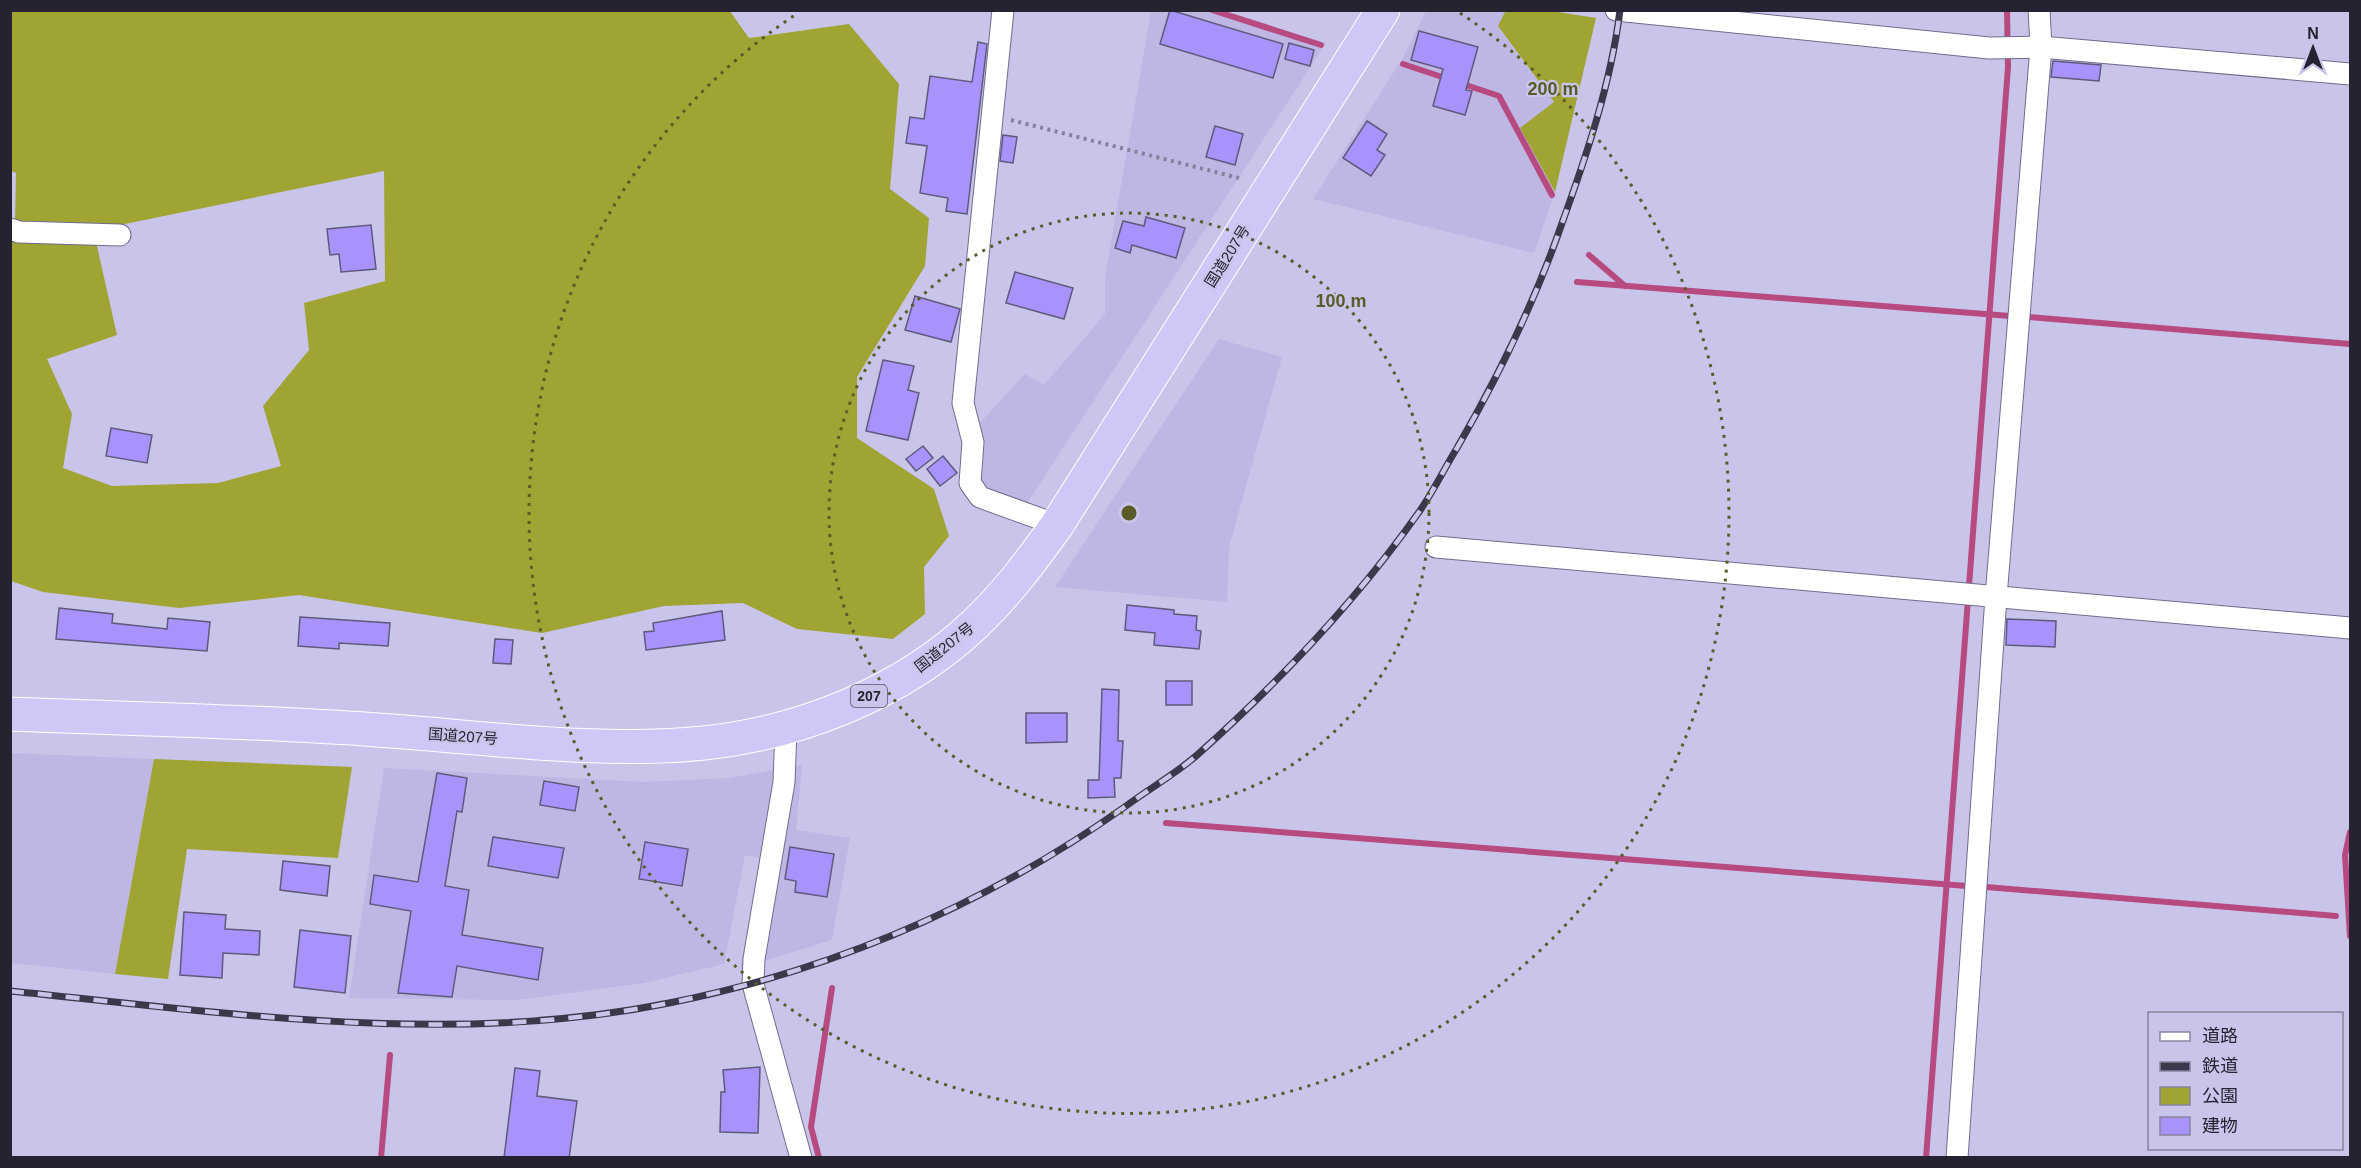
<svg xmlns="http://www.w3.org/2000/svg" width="2361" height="1168" font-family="Arial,'Noto Sans JP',sans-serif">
  <rect width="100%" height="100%" fill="#c9c4ea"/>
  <g fill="#beb7e4">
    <path d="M1151,11H1217L1326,43L1024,508L979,487V424L1025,374L1044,385L1105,314V278Z"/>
    <path d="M1426,11H1506L1498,27L1554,103L1521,128L1555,192L1534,253L1313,199L1402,59Z"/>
    <path d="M1219,339L1282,357L1229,547L1227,602L1055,587Z"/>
    <path d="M11,753L154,759L115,974L11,963Z"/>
    <path d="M802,765L796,830L850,838L832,940L740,968L761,858L745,855L724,964L644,983L518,1000L349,998L384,768L645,782L730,778Z"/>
  </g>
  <g fill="#9fa433" fill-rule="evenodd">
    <path d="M729,10L749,38L849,24L899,84L890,189L929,218L925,266L857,377V438L934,489L949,536L924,567L925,614L893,639L797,629L743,603L664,606L542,633L299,595L179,608L43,592L11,581L10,222L15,223L16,173L11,171V11ZM384,171L385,281L304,303L309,350L263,406L281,466L218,483L112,486L63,468L72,414L47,359L117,335L92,224L120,225Z"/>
    <path d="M1506,10L1552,11L1596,18L1555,192L1520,128L1554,102L1498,26Z"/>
    <path d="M154,759L352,767L338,858L187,849L168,979L115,974Z"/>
  </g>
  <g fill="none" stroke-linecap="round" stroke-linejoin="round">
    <g stroke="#b64a81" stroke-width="6">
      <path d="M1212,10L1321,45"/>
      <path d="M1403,64L1448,79"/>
      <path d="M1460,83L1499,96L1552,195"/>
      <path d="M1589,255L1625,286"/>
      <path d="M1577,282L2010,316"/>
      <path d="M2029,317L2350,344"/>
      <path d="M1166,823L1967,886"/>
      <path d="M2350,832L2345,855L2350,936"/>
      <path d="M1986,887L2336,916"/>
      <path d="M381,1158L390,1055"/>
      <path d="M819,1158L811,1127L832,988"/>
      <path d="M1926,1158L2008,67L2007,10"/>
    </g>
  </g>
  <g fill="#a893fc" stroke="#5f5a7b" stroke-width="1.5">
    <path d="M1170,10L1283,44L1273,78L1160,44Z"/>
    <path d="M1419,31L1478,47L1466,90L1472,91L1465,115L1433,106L1443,69L1411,60Z"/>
    <path d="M978,42L987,44L967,214L946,211L948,198L920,193L927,146L906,143L910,117L924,119L930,76L972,82Z"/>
    <path d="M1289,43L1314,50L1310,66L1285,59Z"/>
    <path d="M2053,61L2101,65L2099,81L2051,77Z"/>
    <path d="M1367,121L1387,134L1377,150L1385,155L1371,176L1343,158Z"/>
    <path d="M1215,126L1243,134L1235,165L1206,157Z"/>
    <path d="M1003,135L1017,137L1013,163L1000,161Z"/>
    <path d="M1146,217L1185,228L1176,258L1132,245L1130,253L1115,248L1123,221L1144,226Z"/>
    <path d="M371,225L376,269L341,272L339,254L330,255L327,229Z"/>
    <path d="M1015,272L1073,288L1064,319L1006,303Z"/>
    <path d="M915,296L960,309L951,342L905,330Z"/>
    <path d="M883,360L914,366L908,390L919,393L908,440L866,431Z"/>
    <path d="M111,428L152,435L147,463L106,456Z"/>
    <path d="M923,446L933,458L916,471L906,459Z"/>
    <path d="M943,456L957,473L940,486L927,469Z"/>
    <path d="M1127,605L1174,610V614L1197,616L1196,630L1201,631L1199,649L1154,645L1155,633L1125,630Z"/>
    <path d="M59,608L113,614L112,623L167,629L168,618L210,622L207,651L56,639Z"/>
    <path d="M722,611L725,640L646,650L644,632L654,631L653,623Z"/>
    <path d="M300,617L390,623L388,646L339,643V649L298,646Z"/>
    <path d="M2007,619L2056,621L2055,647L2006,645Z"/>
    <path d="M495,639L513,640L511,664L493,663Z"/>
    <rect x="1166" y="681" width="26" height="24"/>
    <path d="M1102,689L1119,690L1118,741H1123L1121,778H1114L1115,797L1088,798V780H1099Z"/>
    <path d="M1026,713H1067V742L1026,743Z"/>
    <path d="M437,773L467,778L462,812L457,811L445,886L469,890L462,935L543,948L538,980L457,966L452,997L398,993L411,911L370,904L374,875L418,882Z"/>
    <path d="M544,781L579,787L575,811L540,805Z"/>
    <path d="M493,837L564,848L558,878L488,866Z"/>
    <path d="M645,842L688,849L682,886L639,879Z"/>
    <path d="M790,847L834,854L827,897L795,892L796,881L785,879Z"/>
    <path d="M283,861L330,866L327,896L280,890Z"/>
    <path d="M184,912L226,915L225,929L260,931L259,955L223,953L222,978L180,975Z"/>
    <path d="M300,930L351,936L345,993L294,987Z"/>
    <path d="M760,1067L758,1133L720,1132L721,1092H725L723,1070Z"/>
    <path d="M515,1068L540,1071L537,1096L577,1101L569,1158H504Z"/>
  </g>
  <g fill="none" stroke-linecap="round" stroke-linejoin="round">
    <g stroke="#716c8f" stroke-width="23">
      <g id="street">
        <path d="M1003,10L963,403L973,442L970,483L980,497L1057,525"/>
        <path d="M1616,10L1989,48L2041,47L2350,74"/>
        <path d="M10,229L19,232L120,235"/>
        <path d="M1436,547L2350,628"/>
        <path d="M786,729L784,782L754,959L753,984L801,1158"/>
        <path d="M1957,1158L1996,597L2041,47L2039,10"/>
      </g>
    </g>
    <g stroke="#fff" stroke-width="35">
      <path id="highway" d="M10,714C133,719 255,721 377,730C483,737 600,754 704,743C801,733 903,692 974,625C1006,595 1032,560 1057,525L1383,10"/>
    </g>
    <path stroke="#85819d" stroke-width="4" stroke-dasharray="3 4.5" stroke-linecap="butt" d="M1011,120L1239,178"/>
    <use href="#street" stroke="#fff" stroke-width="21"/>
    <use href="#highway" stroke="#cec8f6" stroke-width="33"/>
    <g stroke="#3a384a" stroke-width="7">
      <path id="rail" d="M10,991C229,1013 451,1047 669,1003C834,970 989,903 1126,806C1149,789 1175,774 1196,756C1277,684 1356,601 1419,512C1433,492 1444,469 1457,448C1498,377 1534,304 1561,226C1586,157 1611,84 1620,10"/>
    </g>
    <use href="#rail" stroke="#c9c4ea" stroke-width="4.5" stroke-dasharray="14" stroke-linecap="butt"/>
  </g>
  <g fill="none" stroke="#595c29" stroke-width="3" stroke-dasharray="3 6">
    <circle cx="1129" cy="513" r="300"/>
    <path d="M1460 13A600 600 0 1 1 798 13"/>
  </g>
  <g text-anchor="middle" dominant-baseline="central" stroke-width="4.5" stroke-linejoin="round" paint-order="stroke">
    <rect fill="#c9c4ea" stroke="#565369" stroke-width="1.5" x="851" y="685" width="36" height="22" rx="4.5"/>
    <g font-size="14" font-weight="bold" fill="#252332">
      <text x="869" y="696">207</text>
    </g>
    <g font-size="15" fill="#252332" stroke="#c9c4ea">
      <text transform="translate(1227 256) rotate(-58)">国道207号</text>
      <text transform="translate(944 647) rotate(-38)">国道207号</text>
      <text transform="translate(463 736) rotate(4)">国道207号</text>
    </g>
  </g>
  <circle cx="1129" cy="513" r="9" fill="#595c29" stroke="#c9c4ea" stroke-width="3"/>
  <g font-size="18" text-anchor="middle" font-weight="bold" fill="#595c29" stroke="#c9c4ea" stroke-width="4.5" stroke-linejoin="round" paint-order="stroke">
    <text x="1553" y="95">200 m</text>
    <text x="1341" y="307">100 m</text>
  </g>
  <rect width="2361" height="1168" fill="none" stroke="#252332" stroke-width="24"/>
  <rect x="2148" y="1012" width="195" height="138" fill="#c9c4ea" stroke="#8784a0" stroke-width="1.5"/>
  <rect x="2160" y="1032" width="30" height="9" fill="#ffffff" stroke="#8784a0" stroke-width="1.5"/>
  <text x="2202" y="1042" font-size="18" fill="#252332">道路</text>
  <rect x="2160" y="1062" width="30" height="9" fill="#3a384a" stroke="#8784a0" stroke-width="1.5"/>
  <text x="2202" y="1072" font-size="18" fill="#252332">鉄道</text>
  <rect x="2160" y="1087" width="30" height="18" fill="#9fa433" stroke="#8784a0" stroke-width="1.5"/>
  <text x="2202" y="1102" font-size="18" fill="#252332">公園</text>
  <rect x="2160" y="1117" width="30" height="18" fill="#a893fc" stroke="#8784a0" stroke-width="1.5"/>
  <text x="2202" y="1132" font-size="18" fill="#252332">建物</text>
  <g transform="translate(2313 48)" stroke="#c9c4ea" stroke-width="4.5" paint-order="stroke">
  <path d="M0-4.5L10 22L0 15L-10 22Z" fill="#252332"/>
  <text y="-9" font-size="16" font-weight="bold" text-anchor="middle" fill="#252332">N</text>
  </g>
</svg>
